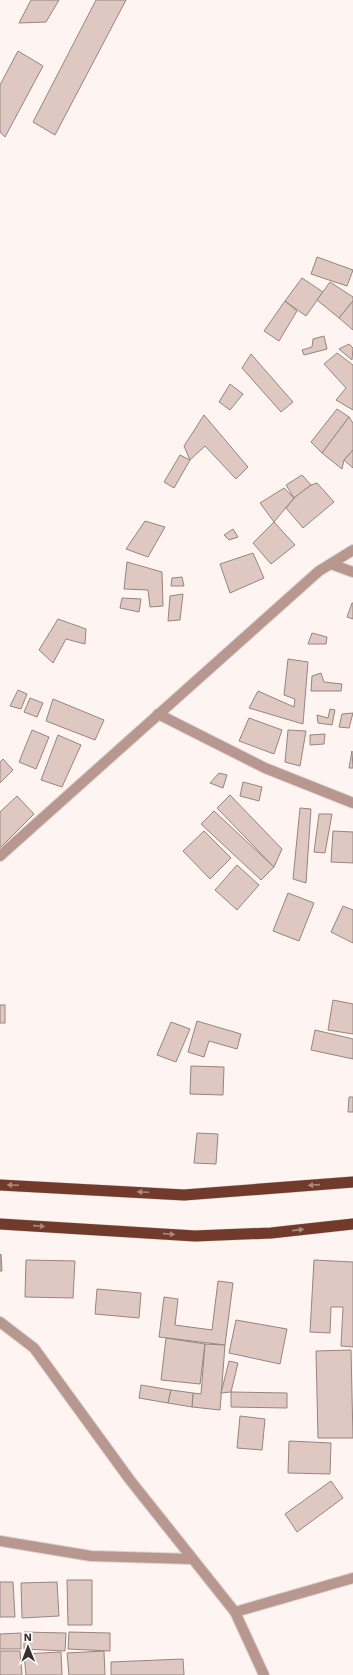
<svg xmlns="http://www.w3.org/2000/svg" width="353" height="1675" font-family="'Work Sans',sans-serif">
  <rect width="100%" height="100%" fill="#fef5f2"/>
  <g fill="#dec8c1" stroke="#98847e">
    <path d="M31,0H59L46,22L19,23Z"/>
    <path d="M96,0H126L55,135L33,122Z"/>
    <path d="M18,51L43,66L5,137L0,132V85Z"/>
    <path d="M317,257L353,270L347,286L311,274Z"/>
    <path d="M302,278L323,292L306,316L285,301Z"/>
    <path d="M330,282L353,297V301L339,318L317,300Z"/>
    <path d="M285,301L297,311L279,341L264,331Z"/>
    <path d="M353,301V330L339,318Z"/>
    <path d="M324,336L327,349L304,355L302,350L312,347L313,339Z"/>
    <path d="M349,344L353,348L352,360L339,349Z"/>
    <path d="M337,353L353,365V410L336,400L346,388L324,364Z"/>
    <path d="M251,354L293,402L281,412L242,368Z"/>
    <path d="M230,384L243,394L230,410L219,402Z"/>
    <path d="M337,409L349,417L322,453L311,442Z"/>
    <path d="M204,415L248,467L236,479L205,446L190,460L184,446Z"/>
    <path d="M349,417L353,423V450L344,460L342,469L322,453Z"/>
    <path d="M353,450V468L344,460Z"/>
    <path d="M180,455L190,460L174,488L164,482Z"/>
    <path d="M302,475L311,485L294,498L286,485Z"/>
    <path d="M317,483L334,502L303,528L286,508L294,498L311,485Z"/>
    <path d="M284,488L294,498L274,522L260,503Z"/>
    <path d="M145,521L165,527L148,557L126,549Z"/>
    <path d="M274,522L295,545L271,564L253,543Z"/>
    <path d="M233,529L238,537L229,540L224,535Z"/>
    <path d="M253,553L264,578L230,593L220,564Z"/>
    <path d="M127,562L162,572L163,606L150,607L148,590L124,589Z"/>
    <path d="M182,577L184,586H171L172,578Z"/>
    <path d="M183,594L180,620L168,621L170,596Z"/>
    <path d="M122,598L141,599L139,612L120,608Z"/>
    <path d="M352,603H353V619L347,617Z"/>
    <path d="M58,619L86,629L85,644L66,639L53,663L39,650Z"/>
    <path d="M312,633L327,637L326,644H308Z"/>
    <path d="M288,659L308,662L303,724L249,708L258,691L294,707L295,699L284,695Z"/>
    <path d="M321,673L324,682L342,684L341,691H311L312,676Z"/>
    <path d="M18,690L27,694L21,709L10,706Z"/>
    <path d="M30,698L43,703L37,717L24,712Z"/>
    <path d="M53,699L104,720L95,740L46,721Z"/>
    <path d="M330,709L335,710L332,725L318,723L317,715L328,718Z"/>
    <path d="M353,713L349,728L339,727L342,714Z"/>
    <path d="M249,718L282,730L274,754L239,741Z"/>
    <path d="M32,730L49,737L36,769L19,762Z"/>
    <path d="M288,730L306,731L300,766L285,762Z"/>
    <path d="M325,734L324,744L310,745V735Z"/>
    <path d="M58,735L81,745L62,787L41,780Z"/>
    <path d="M352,751L353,768H349Z"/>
    <path d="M3,759L13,770L0,783V762Z"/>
    <path d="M219,773L227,775L223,788L210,783Z"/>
    <path d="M243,782L262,787L259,801L240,796Z"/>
    <path d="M230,795L282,849L274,867L217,808Z"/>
    <path d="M17,796L34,814L0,848V812Z"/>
    <path d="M300,808L311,809L306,883L293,879Z"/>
    <path d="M214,811L274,867L261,880L201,824Z"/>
    <path d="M319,814H332L325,853L314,852Z"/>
    <path d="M204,831L231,858L210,879L183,851Z"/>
    <path d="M333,831L353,832V863L331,862Z"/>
    <path d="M237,865L259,885L237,910L215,890Z"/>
    <path d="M288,893L314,903L299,941L273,931Z"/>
    <path d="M343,906L353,910V943L331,932Z"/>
    <path d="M333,1000L353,1004V1034L328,1030Z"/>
    <rect x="0" y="1005" width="5" height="18"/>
    <path d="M197,1021L241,1034L237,1049L209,1041L204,1057L188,1052Z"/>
    <path d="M171,1022L190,1029L176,1062L157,1055Z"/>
    <path d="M315,1030L353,1039V1059L311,1050Z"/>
    <path d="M191,1066L224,1067L223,1095L190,1094Z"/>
    <path d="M349,1097H353V1112H348Z"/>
    <path d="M197,1133L218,1134L216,1164L194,1163Z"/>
    <path d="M1,1254L2,1271H0V1255Z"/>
    <path d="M26,1260L75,1261L73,1298L25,1297Z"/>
    <path d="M314,1260L353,1262V1347L341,1346L343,1307H331L330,1333L310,1332Z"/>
    <path d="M218,1281L233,1283L225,1345L159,1337L164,1297L178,1299L175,1325L212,1330Z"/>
    <path d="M97,1289L141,1293L139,1318L95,1314Z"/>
    <path d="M236,1320L287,1329L280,1364L229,1353Z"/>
    <path d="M166,1338L205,1344L200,1384L161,1380Z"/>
    <path d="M205,1344L225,1345L220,1410L192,1407L193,1393L201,1394Z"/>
    <path d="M351,1350L353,1438H318L316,1351Z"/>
    <path d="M229,1361L238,1363L231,1392L221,1393Z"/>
    <path d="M141,1385L171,1390L168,1403L139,1398Z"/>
    <path d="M171,1390L193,1393L192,1407L168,1403Z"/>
    <path d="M231,1392L287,1393V1408L231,1407Z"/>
    <path d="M240,1416L265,1419L262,1450L237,1448Z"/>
    <path d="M289,1441L331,1443L330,1474L288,1473Z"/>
    <path d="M331,1481L343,1498L297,1532L285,1514Z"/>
    <path d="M67,1580H92V1625H68Z"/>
    <path d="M0,1582H13L15,1617H0Z"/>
    <path d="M57,1582L59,1616L22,1618L21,1583Z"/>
    <path d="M24,1632L66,1633L65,1651L24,1649Z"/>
    <path d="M69,1632L110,1633V1651L68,1649Z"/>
    <path d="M21,1633V1649H0V1634Z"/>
    <path d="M0,1651H20L22,1675H0Z"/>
    <path d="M104,1651L105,1675H69L67,1653Z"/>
    <path d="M61,1652L62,1675H26L24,1654Z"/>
    <path d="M183,1659L184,1675H111V1662Z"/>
  </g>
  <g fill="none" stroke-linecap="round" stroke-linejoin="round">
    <g stroke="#dbd2cf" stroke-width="12">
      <g id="minor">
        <path d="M331,564L353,572"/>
        <path d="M158,714L265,768L353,803"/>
        <path d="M0,856L319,571L353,550"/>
        <path d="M0,1322L34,1348L130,1480L235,1612L264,1675"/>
        <path d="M0,1541L91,1556L192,1559"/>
        <path d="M235,1612L353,1578"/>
      </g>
    </g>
    <g stroke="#dbd2cf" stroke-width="12">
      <g id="trunk">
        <path d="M0,1185L184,1195L353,1182"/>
        <path d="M0,1224L195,1236L271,1233L353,1224"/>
      </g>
    </g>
    <use href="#minor" stroke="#b7978e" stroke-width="10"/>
    <use href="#trunk" stroke="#723a2a" stroke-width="11"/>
  </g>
  <defs><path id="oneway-solid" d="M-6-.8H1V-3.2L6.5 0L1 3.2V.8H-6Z"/></defs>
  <g fill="#aa897f">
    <use href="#oneway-solid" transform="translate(13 1185) rotate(-177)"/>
    <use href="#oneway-solid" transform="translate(314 1185) rotate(176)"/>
    <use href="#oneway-solid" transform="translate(143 1192) rotate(-177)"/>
    <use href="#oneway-solid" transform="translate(39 1226) rotate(4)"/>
    <use href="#oneway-solid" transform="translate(298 1230) rotate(-6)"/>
    <use href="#oneway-solid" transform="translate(169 1234) rotate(4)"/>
  </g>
  <g transform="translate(28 1647) rotate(359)" stroke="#ffffff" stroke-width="3" paint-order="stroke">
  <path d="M0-3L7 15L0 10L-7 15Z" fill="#39302e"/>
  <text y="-6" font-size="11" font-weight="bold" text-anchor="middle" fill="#39302e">N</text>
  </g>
</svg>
